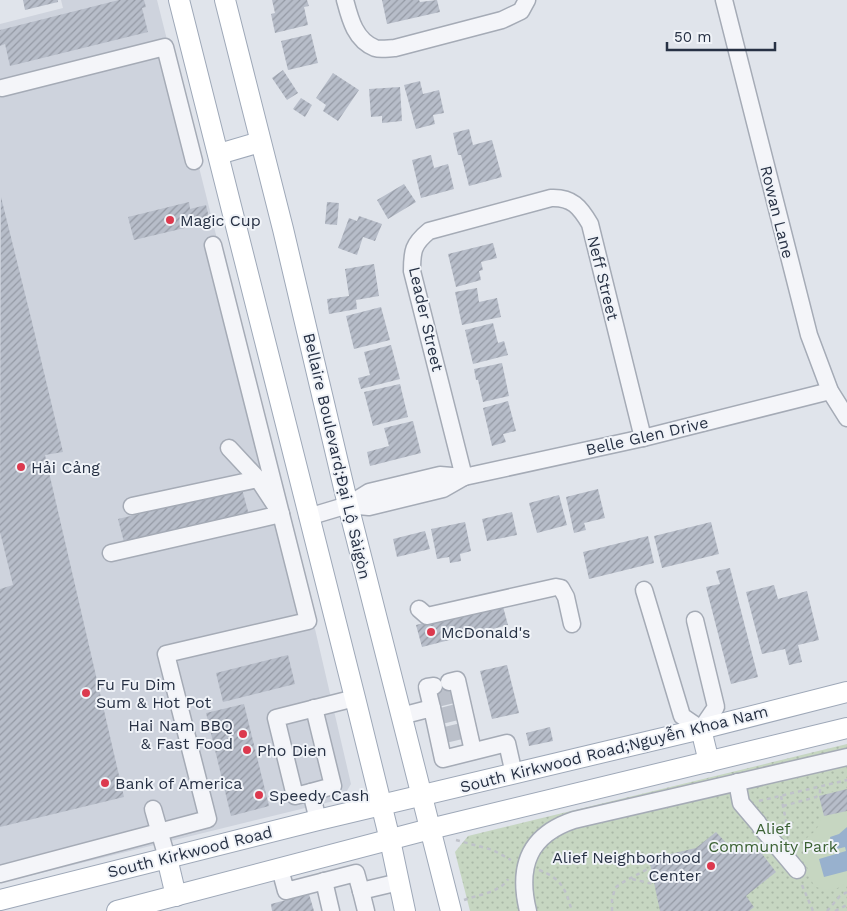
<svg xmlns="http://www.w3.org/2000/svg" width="847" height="911" font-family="'Work Sans',sans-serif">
  <defs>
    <pattern id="green-dots" width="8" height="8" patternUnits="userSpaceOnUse" patternTransform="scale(1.25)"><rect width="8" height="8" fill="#c6d6c1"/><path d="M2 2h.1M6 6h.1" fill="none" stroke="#aab8a7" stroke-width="1.8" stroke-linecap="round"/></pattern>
    <pattern id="building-hatch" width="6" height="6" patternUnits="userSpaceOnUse" patternTransform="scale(1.25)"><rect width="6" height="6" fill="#b7bdc9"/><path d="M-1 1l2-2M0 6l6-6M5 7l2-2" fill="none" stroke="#959aa5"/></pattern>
  </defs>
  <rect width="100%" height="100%" fill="#e0e4eb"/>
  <path fill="#ced3dd" d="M61,0H157L315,629L351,784L342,799L0,883V24L63,8Z"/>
  <path fill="url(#green-dots)" d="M847,744V911H470L455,852L468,836Z"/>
  <path fill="#c6d6c1" d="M847,789V883C833,891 829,892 814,886C810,877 800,849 805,840C807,837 811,835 814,832C825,820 820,810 816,795Z"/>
  <path fill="#98b1ce" d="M847,827V871L824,877L819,859L846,851L845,847L833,850L830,837L839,834Z"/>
  <g fill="url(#building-hatch)">
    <path d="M23,0H58V2L25,10Z"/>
    <path d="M119,0H144L146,7L142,8L148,32L10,66L5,44L0,46V30Z"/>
    <path d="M272,0H307L309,6L304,7L308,25L275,33L271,14L275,13Z"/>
    <path d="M382,0H419L420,2L437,0L440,12L387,24Z"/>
    <path d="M311,34L318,63L288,70L281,41Z"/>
    <path d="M283,70L298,93L287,100L272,78Z"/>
    <path d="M333,73L359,90L338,121L323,111L326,105L316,98Z"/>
    <path d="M420,81L423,94L439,90L444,113L433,115L435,124L416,129L404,85Z"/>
    <path d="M400,87L402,121L382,123V116L371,117L369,89Z"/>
    <path d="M301,98L312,105L305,117L293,109Z"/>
    <path d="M469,129L473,145L492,140L502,177L469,186L461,155H458L453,133Z"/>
    <path d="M431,155L434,168L448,164L454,189L421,198L412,160Z"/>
    <path d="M404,184L416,202L388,219L377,200Z"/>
    <path d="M1,197L31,318L63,452L45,455L124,797L0,827V589L13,585L0,532Z"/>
    <path d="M189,202L190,209L206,205L210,222L134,240L128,217Z"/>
    <path d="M327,202L339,203L337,225L325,224Z"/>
    <path d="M359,216L382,224L375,241L363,237L357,255L338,248L349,218L357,221Z"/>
    <path d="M493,243L497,258L481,262L483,270L479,271L481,280L456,287L448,254Z"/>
    <path d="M374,264L379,296L356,300L357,309L329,314L327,299L349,296L345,269Z"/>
    <path d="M477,288L479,302L497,298L501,317L462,325L455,292Z"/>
    <path d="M381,307L390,340L354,349L346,316Z"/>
    <path d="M493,323L498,343L504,341L508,355L473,364L465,330Z"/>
    <path d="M391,345L400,379L361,389L358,378L370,375L364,352Z"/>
    <path d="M502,363L509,396L483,402L478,380H476L474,369Z"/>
    <path d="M400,384L408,417L373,426L364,392Z"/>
    <path d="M508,401L516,431L503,434L506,442L492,446L483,408Z"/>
    <path d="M413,421L421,453L370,466L367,452L389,446L384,428Z"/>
    <path d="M242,489L249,515L125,546L118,519Z"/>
    <path d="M598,489L605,518L584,523L586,530L574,533L566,497Z"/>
    <path d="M559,495L567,525L537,533L529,503Z"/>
    <path d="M512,512L517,535L487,541L482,519Z"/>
    <path d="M465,522L471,551L460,554L461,561L450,563L449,557L437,559L431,529Z"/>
    <path d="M711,522L719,554L662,568L654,536Z"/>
    <path d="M425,531L430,549L397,557L393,539Z"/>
    <path d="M648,536L654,563L589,579L583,552Z"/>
    <path d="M730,568L758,677L731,684L706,587L720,584L716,571Z"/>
    <path d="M774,585L778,599L807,591L819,640L798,645L802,662L789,665L785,649L762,654L746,592Z"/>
    <path d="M502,603L508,625L422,647L416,625Z"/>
    <path d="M288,655L295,684L223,702L216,673Z"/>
    <path d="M507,665L519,713L492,719L480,671Z"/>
    <path d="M244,704L269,806L231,816L206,713Z"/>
    <path d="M550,727L553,741L529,746L526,733Z"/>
    <path d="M847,789V811L824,816L819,796Z"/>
    <path d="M716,832L729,846L739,841L745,848L753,842L776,872L746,896L754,907L749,911H660L649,859L696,848Z"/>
    <path d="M309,894L314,911H272L271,904Z"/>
  </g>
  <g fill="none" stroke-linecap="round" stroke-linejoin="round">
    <g stroke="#bbc0ca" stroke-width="16" stroke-dasharray="16 8" stroke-linecap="butt">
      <path d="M437,699L453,695"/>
      <path d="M441,716L457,712"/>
      <path d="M445,735L462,731"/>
    </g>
    <g stroke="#a5abb6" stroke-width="19">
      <g id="minor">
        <path d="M345,0C350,19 355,40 375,48C381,50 389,48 395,48L502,20L521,11L527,0"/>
        <path d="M724,0L809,335L830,391L847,418"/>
        <path d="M2,88L165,47L194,161"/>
        <path d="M464,477L412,271C412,251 413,244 429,231L551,198C572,197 580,207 590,224L643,438"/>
        <path d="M348,505L369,507L443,489L464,477"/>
        <path d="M132,506L258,479"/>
        <path d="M308,517L348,505L369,492L440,475L464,477L643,438L830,391"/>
        <path d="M111,553L281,514L258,479L229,448"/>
        <path d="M644,590L682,716L701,729L716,707L695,620"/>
        <path d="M419,609L427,616L556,587L561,588L566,597L572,624"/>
        <path d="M449,682L457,680L473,751"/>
        <path d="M432,708L427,687L434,686"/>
        <path d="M401,716L432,708L443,759L507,743L514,774"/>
        <path d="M737,782L741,803L758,823"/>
        <path d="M311,792L333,786L314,708"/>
        <path d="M153,809L167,858"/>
        <path d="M318,820L311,792L295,796L276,718L355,698"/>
        <path d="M760,826L797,870"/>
        <path d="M280,869L286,891L356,873L361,891"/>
        <path d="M0,874L208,819L166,654L308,621L213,245"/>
        <path d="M324,881L331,911"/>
        <path d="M366,911L361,891L399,882"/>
        <path d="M528,911C517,866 529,835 574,820L847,757"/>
      </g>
    </g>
    <g stroke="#9ea8b8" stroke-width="22">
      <g id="major">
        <path d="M179,0L355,698L390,840L405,911"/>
        <path d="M225,0L283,229L348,505L451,911"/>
        <path d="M219,154L260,142"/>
        <path d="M701,729L709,762"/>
        <path d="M167,858L176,896"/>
        <path d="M0,900L318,820L701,729L847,692"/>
        <path d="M117,911L430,829L847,728"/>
      </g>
    </g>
    <g stroke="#bfc2ca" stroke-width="2.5" stroke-dasharray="4 4" stroke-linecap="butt">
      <path d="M781,796L789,836"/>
      <path d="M759,801L847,780"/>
      <path d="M783,806L816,797L820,794V788"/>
      <path d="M456,840L493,850L511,860"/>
      <path d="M539,870C562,879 565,888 572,911"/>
      <path d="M632,879L653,884"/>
      <path d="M802,885L813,911"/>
      <path d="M464,900C477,895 501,892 508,879"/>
      <path d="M612,911V900L615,888C626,879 638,875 649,868"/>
      <path d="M827,911L840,896L847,892"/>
      <path d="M835,911L847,905"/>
    </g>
    <use href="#minor" stroke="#f4f5f9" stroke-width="16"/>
    <use href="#major" stroke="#fff" stroke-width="20"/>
  </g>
  <g fill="#dc394e" stroke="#f0f3f8" stroke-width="2">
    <circle cx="170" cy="220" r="5"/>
    <circle cx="21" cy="467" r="5"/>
    <circle cx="431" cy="632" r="5"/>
    <circle cx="86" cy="693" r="5"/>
    <circle cx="243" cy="734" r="5"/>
    <circle cx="247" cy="750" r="5"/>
    <circle cx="105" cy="783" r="5"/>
    <circle cx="259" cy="795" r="5"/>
    <circle cx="711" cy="866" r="5"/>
  </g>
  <g text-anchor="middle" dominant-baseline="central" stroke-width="4" stroke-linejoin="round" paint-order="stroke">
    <g font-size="16" fill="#273144" stroke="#f0f3f8">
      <text transform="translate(777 212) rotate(76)">Rowan Lane</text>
      <text transform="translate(603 278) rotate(76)">Neff Street</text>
      <text transform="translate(426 319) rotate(77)">Leader Street</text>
      <text transform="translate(647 436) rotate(-13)">Belle Glen Drive</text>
      <text transform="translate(337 456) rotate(77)">Bellaire Boulevard;Đại Lộ Sàigòn</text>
      <text transform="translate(614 749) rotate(-14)">South Kirkwood Road;Nguyễn Khoa Nam</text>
      <text transform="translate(190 852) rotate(-14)">South Kirkwood Road</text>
    </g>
    <g font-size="16" fill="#273144" stroke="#f0f3f8" text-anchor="start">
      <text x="180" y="220">Magic Cup</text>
      <text x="31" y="467">Hải Cảng</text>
      <text x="441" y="632">McDonald's</text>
      <text x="96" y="684">Fu Fu Dim<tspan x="96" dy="18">Sum &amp; Hot Pot</tspan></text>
      <text x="233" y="725" text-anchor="end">Hai Nam BBQ<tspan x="233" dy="18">&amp; Fast Food</tspan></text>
      <text x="257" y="750">Pho Dien</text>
      <text x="115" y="783">Bank of America</text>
      <text x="269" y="795">Speedy Cash</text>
      <text x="701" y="857" text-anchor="end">Alief Neighborhood<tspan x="701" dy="18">Center</tspan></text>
    </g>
    <g font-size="16" fill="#3b6133" stroke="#f0f3f8">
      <text x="773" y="828">Alief<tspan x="773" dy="18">Community Park</tspan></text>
    </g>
  </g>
  <path d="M667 42v8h108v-8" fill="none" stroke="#273144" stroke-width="2.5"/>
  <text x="674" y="42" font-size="15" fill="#273144" stroke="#f0f3f8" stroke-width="4" paint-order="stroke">50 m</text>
</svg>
